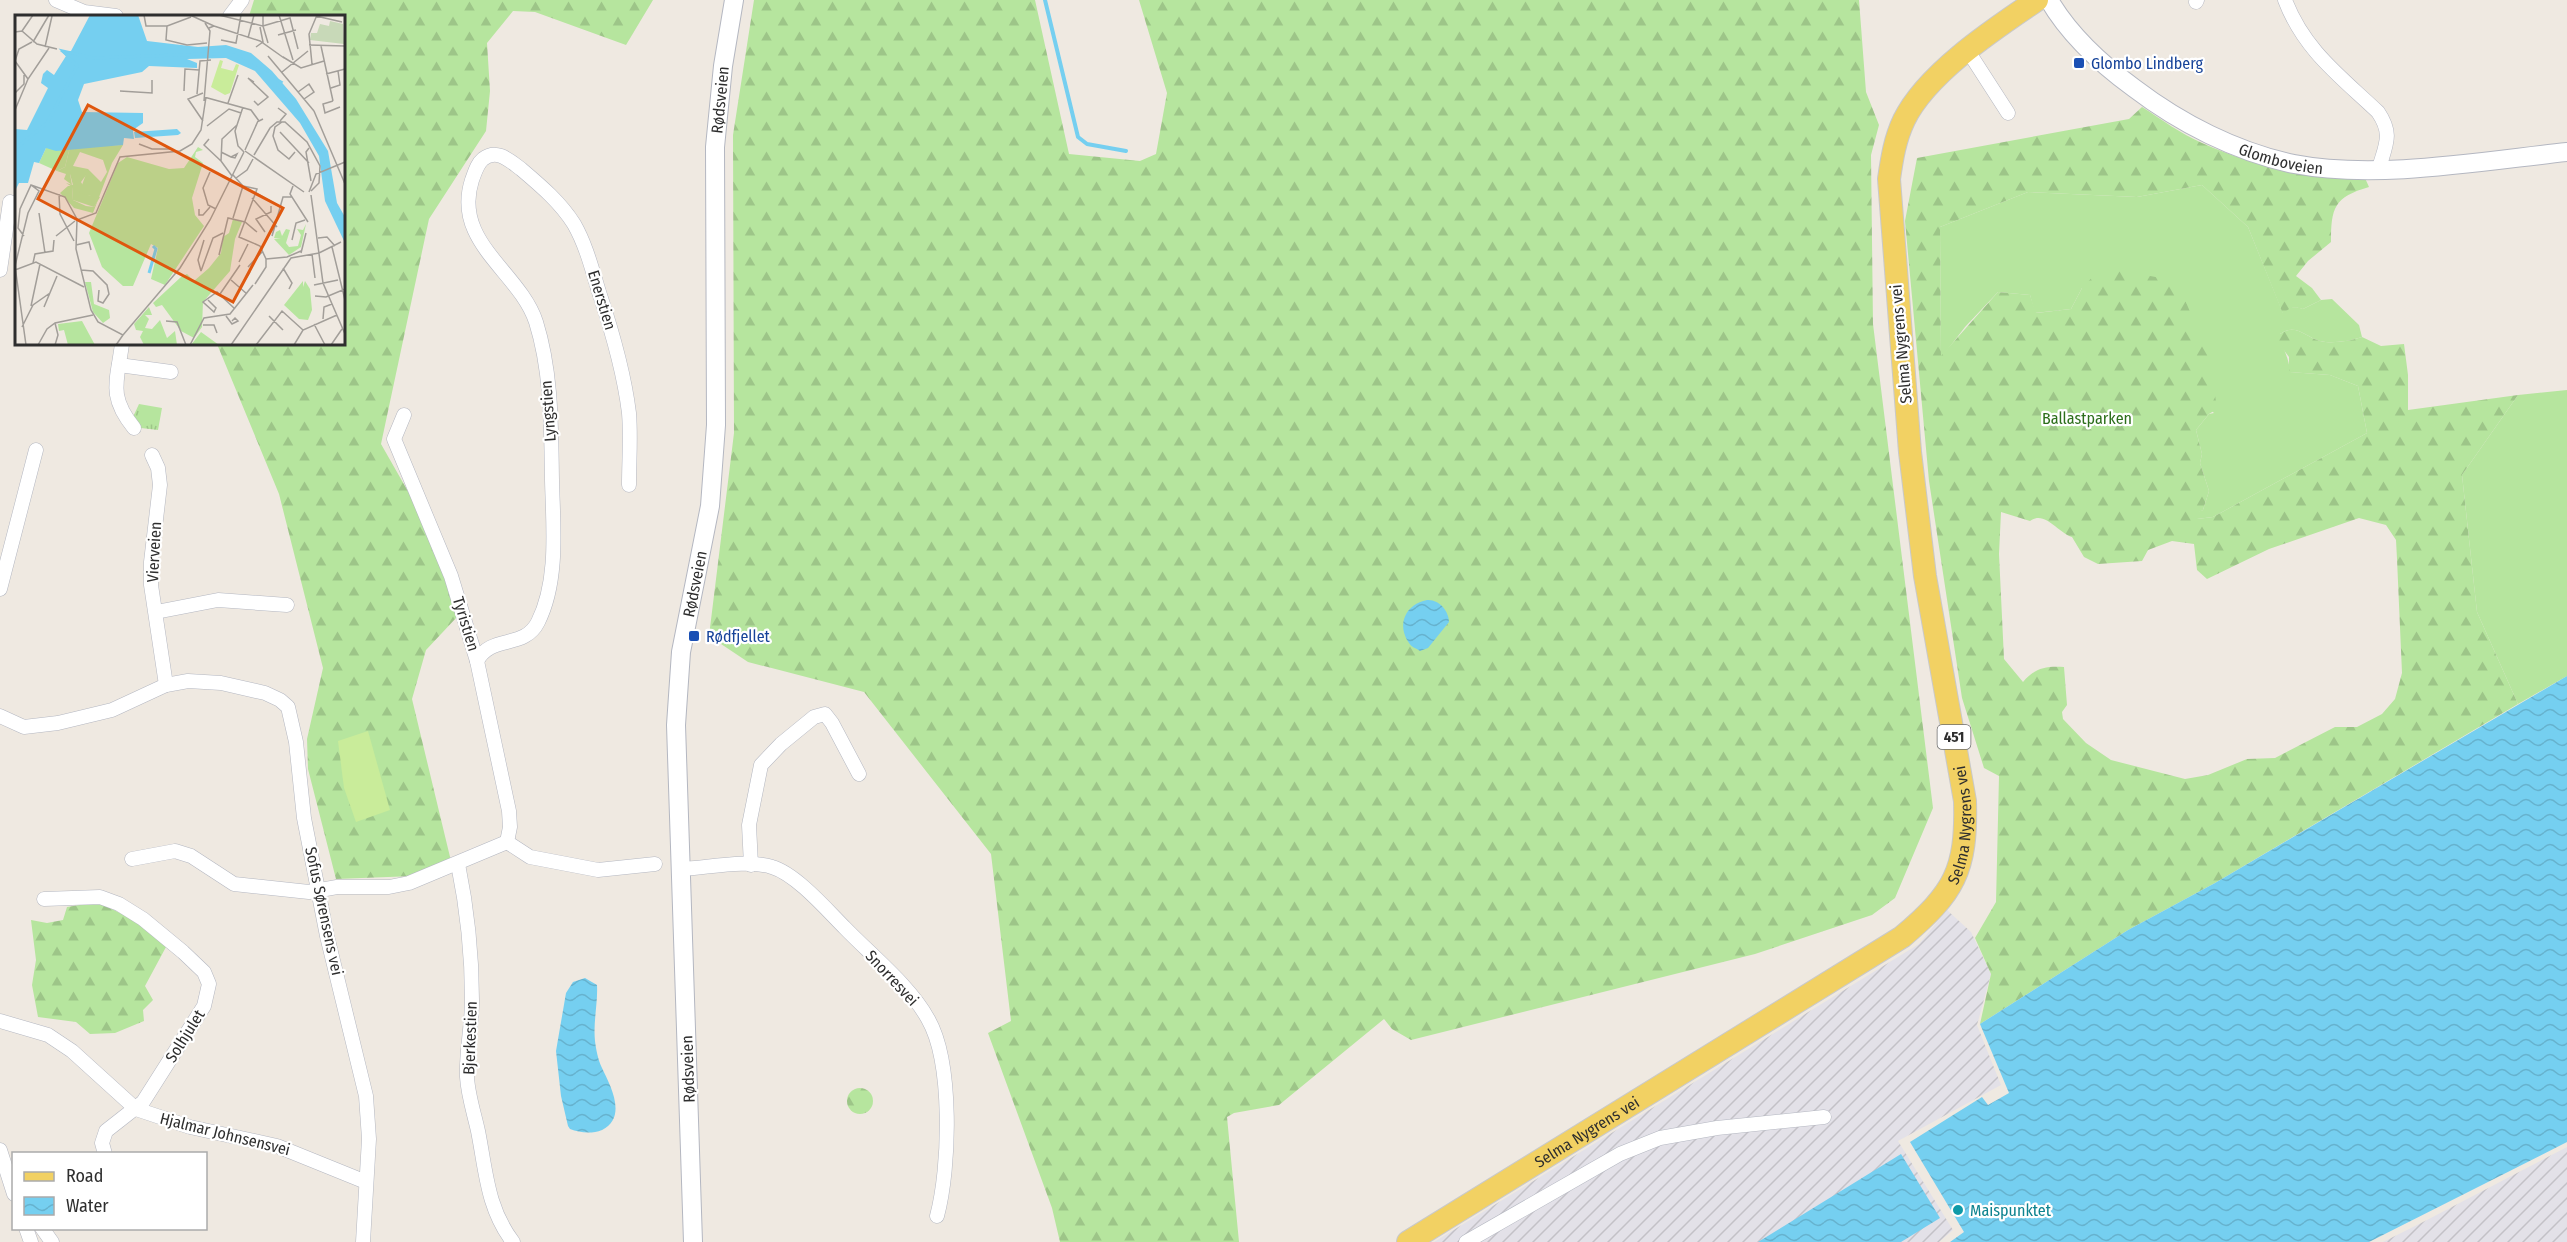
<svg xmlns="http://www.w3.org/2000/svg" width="2567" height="1242" font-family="'Fira Sans Condensed',sans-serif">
  <defs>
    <pattern id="industrial-furrows" width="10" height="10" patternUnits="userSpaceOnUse" patternTransform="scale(1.5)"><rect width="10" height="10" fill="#e3e1e8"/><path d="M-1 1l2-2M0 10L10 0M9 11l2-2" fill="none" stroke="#c3c1c7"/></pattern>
    <pattern id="forest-firs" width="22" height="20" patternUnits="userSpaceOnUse" patternTransform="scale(1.5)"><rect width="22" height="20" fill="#b6e59e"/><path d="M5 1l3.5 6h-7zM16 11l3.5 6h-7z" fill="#9dc588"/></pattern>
    <pattern id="park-tufts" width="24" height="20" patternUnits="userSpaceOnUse" patternTransform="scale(1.5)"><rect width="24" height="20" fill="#b6e59e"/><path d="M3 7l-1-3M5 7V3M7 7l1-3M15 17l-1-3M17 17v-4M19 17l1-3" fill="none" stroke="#9dc588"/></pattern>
    <pattern id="water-waves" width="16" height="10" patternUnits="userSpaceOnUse" patternTransform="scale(1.5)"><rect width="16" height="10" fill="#75cff0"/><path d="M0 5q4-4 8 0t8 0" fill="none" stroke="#66b2ce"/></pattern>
  </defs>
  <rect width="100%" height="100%" fill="#efe9e1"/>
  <g fill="url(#industrial-furrows)">
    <path d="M1947,910L1971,932L1991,974L1977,1025L2001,1085L1898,1141L1953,1230L1939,1242H1434L1919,944Z"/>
    <path d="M2567,1147V1242H2383L2425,1221Z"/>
  </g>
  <g fill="#b6e59e">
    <path d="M2202,185L2248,227L2283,313C2290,307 2294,306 2303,309L2321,300L2332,299L2359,325L2362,337C2350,341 2332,344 2320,341C2305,337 2296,323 2280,334C2282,348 2289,357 2290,372L2330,375L2358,386L2367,433L2213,517L2197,519V512L2203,510L2209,491L2200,463L2202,454L2196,430L2209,414L2214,413L2082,288L2071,309L2035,313L2030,295L1998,292L1965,327L1941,358L1940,227L2028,192L2137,197Z"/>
    <path d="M2567,390V676L2518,704L2477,612L2462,475L2518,395Z"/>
  </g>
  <g fill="url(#forest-firs)" fill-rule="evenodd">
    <path d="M254,0H653L626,45L535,12L513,11L487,43L490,91L486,131L429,219L381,444L430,530L457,617L426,650L412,699L451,861L414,876L336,879L308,769L307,739L323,668L279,494L217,344H344V16H249Z"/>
    <path d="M754,0H1035L1069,154L1140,161L1156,154L1167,93L1139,0H1859L1866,92L1879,125L1871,155L1873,324L1933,808L1895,898L1872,915L1755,954L1411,1040L1392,1029L1384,1019L1279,1105L1234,1113L1227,1117L1239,1242H1060L1052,1208L988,1033L1011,1021L991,854L864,692L748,662L709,636L734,433L733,135Z"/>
    <path d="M2142,107C2161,119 2181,134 2202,143C2257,168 2306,174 2365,178L2369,187C2334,197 2331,208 2331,242L2308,261L2296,276L2312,288L2321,300L2303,309C2294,306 2290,307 2283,314L2248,227L2202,185L2137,197L2028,192L1940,227L1941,356L1998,292L2030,295L2036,313L2071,309L2082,288L2102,267L2177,281L2210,359L2217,409L2209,414L2196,430L2202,454L2200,463L2209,491L2203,510L2197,513V519L2213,517L2367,433L2358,386L2330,375L2289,372V357L2278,342L2280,334C2296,323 2305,337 2320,341C2332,344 2350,341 2362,337L2381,346L2404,344L2408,375V410L2518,395L2462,475L2477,612L2518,704L2215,883L2128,930L1980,1024L1991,974L1975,938L1996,902L1999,776L1984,768L1962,698L1929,481L1905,221L1917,158L2129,119ZM2001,512L2030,521C2045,510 2058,533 2072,537L2084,557L2098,564L2142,561L2148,550L2172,541L2194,544L2197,570L2207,579L2269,549L2359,518L2386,525L2396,540L2397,559L2402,673L2395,699L2382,714L2357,727H2335L2275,758L2247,759L2208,775L2185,779L2111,760L2086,743L2063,719L2062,712L2067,705L2064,667C2045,666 2035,668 2023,682L2004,659L1999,554Z"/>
    <path d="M98,902L136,921L166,947L145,986L153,1000L143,1010L144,1021L115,1033L90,1034L76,1022L38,1017L32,985L36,960L31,920L47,923L63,920L67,907Z"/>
    <circle cx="860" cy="1101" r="13"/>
  </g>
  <path fill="url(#park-tufts)" d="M139,404L162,408L158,430L141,428L133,417Z"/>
  <path fill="#c9ec9a" d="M368,731L390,810L356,822L344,788L338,741Z"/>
  <g fill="url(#water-waves)">
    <path d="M1427,600C1439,599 1449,611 1449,622L1428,648L1420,651C1416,648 1411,647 1409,643C1396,624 1406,604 1427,600Z"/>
    <path d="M2567,676V1142L2369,1242H1950L1964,1232L1910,1142L1982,1097L1988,1105L2009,1093L1980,1024L2128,930L2215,883Z"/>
    <path d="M585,978L597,985C598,1003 593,1022 595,1041C596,1049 598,1060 602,1068C610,1085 628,1117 602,1130C592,1134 580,1133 570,1129L568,1126L561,1096L556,1051L566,993L573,982Z"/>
    <path d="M1901,1154L1940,1218L1901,1242H1758Z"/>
  </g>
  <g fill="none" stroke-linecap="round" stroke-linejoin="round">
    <path stroke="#75cff0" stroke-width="4" d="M1045,0L1078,137L1087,144L1126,151"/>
    <g stroke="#b4b7c1" stroke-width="15">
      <g id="minor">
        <path d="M56,0L84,12L116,16"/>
        <path d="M2285,0C2304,50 2340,76 2378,112C2393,134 2386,144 2379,168"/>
        <path d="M2196,2L2197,0"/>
        <path d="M230,16L242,0"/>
        <path d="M1968,51L2008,113"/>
        <path d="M0,270L10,202"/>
        <path d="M122,344C117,382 108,396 134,428"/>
        <path d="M119,365L171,372"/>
        <path d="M152,455L158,468L160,485L151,562V585L166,685"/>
        <path d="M0,589L36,450"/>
        <path d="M156,612L218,600L287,605"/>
        <path d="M477,661C491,634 524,650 538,622C559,580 553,525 552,480C551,428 552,373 536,322C519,271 452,242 472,180C475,172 477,164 483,159C497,148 510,161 521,169C541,186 560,202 574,224C586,245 592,269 599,292C612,331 624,372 629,413C631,437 629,461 629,485"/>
        <path d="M0,716L24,727L58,723L112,710L166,685L188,681L221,683L265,693L280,700L288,707L296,742L304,818L327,936L366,1096L369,1139L363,1242"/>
        <path d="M507,842L530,857L598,870L655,864"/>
        <path d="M132,859L175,851L191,856L234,884L309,892L337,887H389L409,883L507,842L510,827L509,811L477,661L451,576L394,439L404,415"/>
        <path d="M458,864C467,908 472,954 472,1000C472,1026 466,1051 467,1077C468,1095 474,1113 478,1131C486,1171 487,1208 513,1242"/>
        <path d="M751,865L749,825L761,765L781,744L814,717L825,714L832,723L859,774"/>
        <path d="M681,869C707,868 747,859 772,867C796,874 827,910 845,928C871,955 910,986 928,1019C953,1062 950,1168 937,1216"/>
        <path d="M44,899L100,897L119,904L143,919L183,952L204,972L209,984L204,1006L143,1102L106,1131L102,1143L105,1154"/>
        <path d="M0,1021L48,1035L72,1051L136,1109L190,1127L277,1146L366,1182"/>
        <path d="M0,1150L14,1194"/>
        <path d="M26,1228L31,1242"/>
        <path d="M42,1228L52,1242"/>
        <path d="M1466,1242L1620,1154L1660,1138L1717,1128L1824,1117"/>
      </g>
    </g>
    <g stroke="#b4b7c1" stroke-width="20">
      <g id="tertiary">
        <path id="s1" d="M2049,0C2070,36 2101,64 2134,88C2180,123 2236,152 2294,164C2376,180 2483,161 2567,152"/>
        <path id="s2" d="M693,1242L676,725L681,652L710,506L716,425L715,147L723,66L734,0"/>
      </g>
    </g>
    <g stroke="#c9c9c9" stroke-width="24">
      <g id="primary">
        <path id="s3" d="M1408,1242L1902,937C1954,893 1967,871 1965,801L1925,576L1910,452L1889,179C1892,158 1895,139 1904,120C1927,73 1994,29 2037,0"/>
      </g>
    </g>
    <use href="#minor" stroke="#fff" stroke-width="14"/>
    <use href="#tertiary" stroke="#fff" stroke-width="18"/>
    <use href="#primary" stroke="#f2d163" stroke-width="22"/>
  </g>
  <g fill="#1a4fb4" stroke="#fff" stroke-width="2">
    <rect x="2073" y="57" width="12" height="12" rx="3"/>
    <rect x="688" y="630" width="12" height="12" rx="3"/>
  </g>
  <circle fill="#0f9aa8" stroke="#fff" stroke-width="2" cx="1958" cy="1210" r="6"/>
  <g text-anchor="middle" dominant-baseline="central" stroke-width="4.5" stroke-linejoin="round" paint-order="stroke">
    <rect fill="#fff" stroke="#6d6d6d" stroke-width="1.5" x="1937.5" y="725" width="33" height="24" rx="4.5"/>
    <g font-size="15" font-weight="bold" fill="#2e2e2e">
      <text x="1954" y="737">451</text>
    </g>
    <g font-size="16" fill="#164399" stroke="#fff" text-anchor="start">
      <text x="2091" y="63">Glombo Lindberg</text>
      <text x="706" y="636">Rødfjellet</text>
    </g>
    <g font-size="16" fill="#2e2e2e" stroke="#fff">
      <text stroke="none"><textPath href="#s2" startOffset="1146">Rødsveien</textPath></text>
      <text stroke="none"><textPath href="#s1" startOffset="288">Glomboveien</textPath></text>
      <text transform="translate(602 300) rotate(73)">Enerstien</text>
      <text transform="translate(1901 344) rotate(-95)">Selma Nygrens vei</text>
      <text transform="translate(548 411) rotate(-94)">Lyngstien</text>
      <text transform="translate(154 552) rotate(-87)">Vierveien</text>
      <text stroke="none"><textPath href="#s2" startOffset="660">Rødsveien</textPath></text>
      <text transform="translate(466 624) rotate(73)">Tyristien</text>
      <text stroke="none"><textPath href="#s3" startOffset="714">Selma Nygrens vei</textPath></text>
      <text transform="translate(324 911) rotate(78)">Sofus Sørensens vei</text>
      <text transform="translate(892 978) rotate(47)">Snorresvei</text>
      <text transform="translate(185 1036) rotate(-58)">Solhjulet</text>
      <text transform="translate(470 1038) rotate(-88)">Bjerkestien</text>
      <text transform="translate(688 1069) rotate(-92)">Rødsveien</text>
      <text stroke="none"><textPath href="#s3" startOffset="210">Selma Nygrens vei</textPath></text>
      <text transform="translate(225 1134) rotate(14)">Hjalmar Johnsensvei</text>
    </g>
    <g font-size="16" fill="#2c6e1b" stroke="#fff">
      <text x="2087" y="418">Ballastparken</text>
    </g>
    <g font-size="16" fill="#0d838f" stroke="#fff" text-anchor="start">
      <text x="1970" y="1210">Maispunktet</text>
    </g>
  </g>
  <g transform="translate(15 15)">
    <rect width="330" height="330" fill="#efe9e1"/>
    <path d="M55,132L50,152L42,156L24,148L31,133ZM55,159H72L66,167L73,180L85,182L79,192L58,185L57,172L51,168L58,170Z" fill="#b6e59e"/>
    <path d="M108,130L97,148L78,198L59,193L45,178L53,171H57L58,185L71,191L79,192L84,183L64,178L71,159H55L57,170L49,164L51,159L42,156L50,152L55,132ZM65,137L88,145L92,157L86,167L73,154L58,151ZM183,132L188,135L181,137L180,142L188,148L177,183L180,200L189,211L150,270L136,264L143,233L136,229L118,271H108L87,252L74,218L103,148L112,142L154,154L169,153ZM218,204L227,207L220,224L215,256L188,287L187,312L179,323L166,316L147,290L141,292L138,288L166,262L172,259L179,266L194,253L206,238L208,222L214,218ZM291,209L286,232L274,240L259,224H266L259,223L261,217L265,215L267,221L271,214L275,215L271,228L274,232L283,231L286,220L282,214L288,215ZM288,266V272L290,266L295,274L297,295L293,305L284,304L269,290ZM70,267H76L79,289L94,295L95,303L88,308L78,297ZM134,292L137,300H130L134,304L130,313L137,314L145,305L152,323L160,316L162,330H129L125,322L128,316L121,315L119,309ZM67,306L80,330H53L49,315L44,316L43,309ZM186,317L204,330H176Z" fill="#b6e59e" fill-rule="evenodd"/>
    <path d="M315,6L328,9L329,29L295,25L296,18H302L305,9L314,11Z" fill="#c8d9b8"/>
    <path d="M205,45L208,46L206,53L218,56L221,49L224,50L215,78L210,80L196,72Z" fill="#c9ec9a"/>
    <path d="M75,0H123L132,26L183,32L211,30L236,38L257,56L281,84L313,136L322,188L330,202V228L310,186L304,141L285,108L240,56L211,43L172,44L182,48V53L134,51L127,57L69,69L63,85L67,97L128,98V108L118,115L119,124L109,123L108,130L41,136L31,133L24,148L19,147L13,168H4L0,176V114L12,115L33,73L26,68L28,59L32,55L39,60L51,41L45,36H56ZM162,114L166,118L163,120L120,123L119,117Z" fill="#75cff0"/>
    <path fill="none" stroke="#75cff0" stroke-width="3" d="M195,39L219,40L266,67L263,70L290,103L308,135L311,151M0,134L32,108L62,51L48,36L78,43L191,39M312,156L320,197L330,211M134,258L141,234L138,231"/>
    <path fill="none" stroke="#a29e99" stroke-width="1.5" d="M129,0L131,11H152M175,0L199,11L194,13M204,0L248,11L253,28M264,0L278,45M248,1V11L275,3L283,34M301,1L327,7M176,2L152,11L151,25L172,30L192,28M199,11L245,26L269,43M7,16L18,0M0,17L7,16L22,29L42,34M263,20L281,15M233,23L239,0M206,25L221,28L226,0M18,27L34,0M294,30L330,31M306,31L318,86M30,32L37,1M241,32L248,27L245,12M253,41L299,96M268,42L286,53L309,46M297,49L294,19L302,0M267,57L293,36M311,59L330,54M13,64L0,46L4,34L17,27M239,67L233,63L253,82L243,90L239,86M316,73L325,70L323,56M105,76L137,78V65M169,76L170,54L184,55M283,77L294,69L299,77L289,84M0,78L9,69V60M188,78L173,84L188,106M182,79L185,46L196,45M189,82L236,95L244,106L248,104M189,86L195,16L190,8M318,86L308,89L310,98L325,92M213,88L223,60M228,92L220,116L223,131L229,137M263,93L271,99L265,106M0,95L13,64L34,33M299,96L330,169M267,107L260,112L258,121L263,135L274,144L280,137M192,111L214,94L226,98M265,117L294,148M194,124L189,130L206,146M124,129L137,134H158M294,133L291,137L296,166M230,135L243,106M230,136L289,177M206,137L216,142L220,143L222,139L216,142M239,140L255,113L262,107H270L292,127L305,151L304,168L296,176M195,157L188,173L193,190L201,194M218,160L228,171L242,174L224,222L245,231L251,244V252L240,269M217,161L206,146L207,124L222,110M221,163L232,155L238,144M278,171L275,179L293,207M294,177L301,159L330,147M241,178L264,191M44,179L45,199L59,226M296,180L308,268L330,319M237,183L262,212M184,194V200H188L195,192M24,198L30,238M218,203L228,171M260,211L257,221L268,182H277M250,217L241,204L256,197V191M9,221L3,213L5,194L16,170L50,182L62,204M41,221L60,206M303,223L312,222L320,231M277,225L281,208L290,205M61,230L74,227L76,235M317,232L330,285M286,238L291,218M297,239L300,263M204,240L213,203L230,207L242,217M251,244L272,242L286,236M224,247L233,229M18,248L20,239L38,236L39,225M233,252L248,236M268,253L277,268L274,274M0,255L21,247L69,272M66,255L78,256L92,270L94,279L88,288L83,286L84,275M186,256L198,223L208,218M186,256L183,245L189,225M216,265L232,279M299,270L323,265M225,272L235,257M205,279L225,250M300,281L311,282L330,274M193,285L201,293L199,297L188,287L202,277L220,294M16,291L25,249M29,292L42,261M211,301L217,309L223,306L220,303L217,306M254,301L268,315M308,304L309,292L317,289M151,306L162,307L171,330M299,309L310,330M188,310H199L202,318M7,312L18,290L35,278M108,320L165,253L195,205L229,137M11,330L0,251L13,198L24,176L16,170M23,330L32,314L40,308L78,300M40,330L43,320L40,308M101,330L108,320L83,307L76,295L61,234L62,205L81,198L105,142L165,136L177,129L186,115L191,82M175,330L189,303L215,299L238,270M216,330L276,243L304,238L326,227M241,330L267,296L288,315M279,330L288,315L322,300M316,330L327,314"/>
    <path fill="#df570e" fill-opacity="0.15" stroke="#df570e" stroke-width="3" d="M73,90L268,193L218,287L23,184Z"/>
    <rect width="330" height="330" fill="none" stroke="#2e2e2e" stroke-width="3"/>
  </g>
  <rect x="12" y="1152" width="195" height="78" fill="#ffffff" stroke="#ababab" stroke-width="1.5"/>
  <rect x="24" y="1172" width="30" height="9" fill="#f2d163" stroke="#ababab" stroke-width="1.5"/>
  <text x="66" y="1182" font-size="18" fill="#2e2e2e">Road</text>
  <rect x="24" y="1197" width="30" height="18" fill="url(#water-waves)" stroke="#ababab" stroke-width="1.5"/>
  <text x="66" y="1212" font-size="18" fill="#2e2e2e">Water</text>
</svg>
